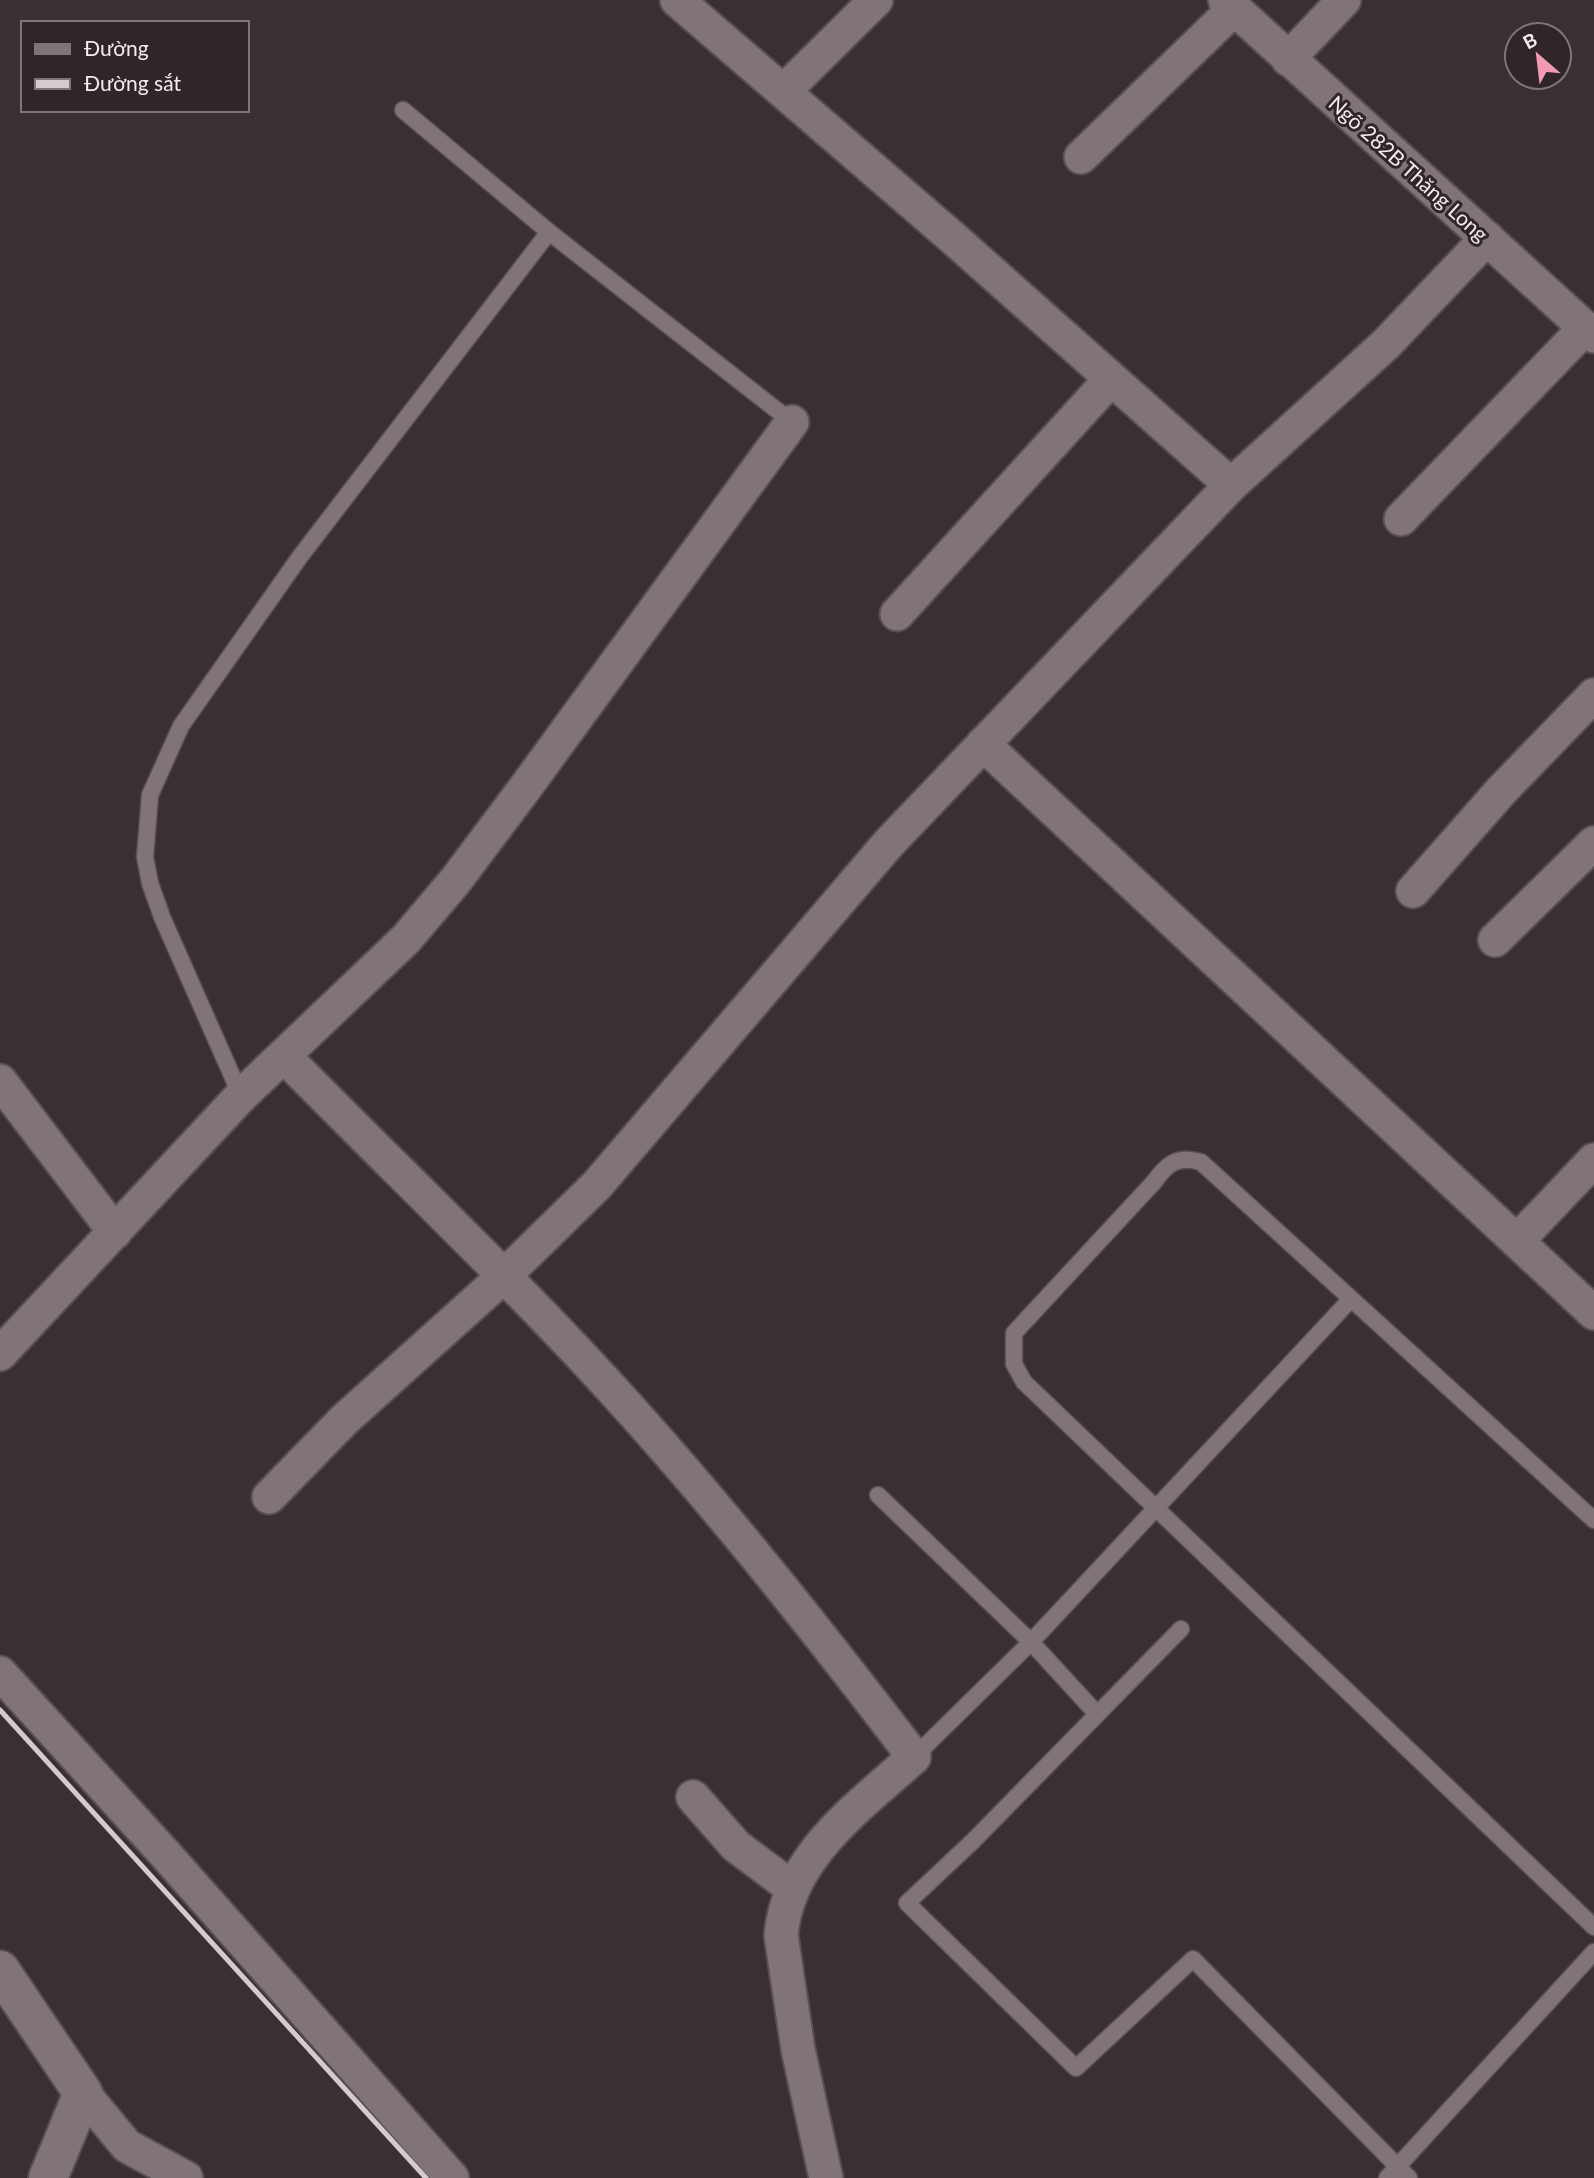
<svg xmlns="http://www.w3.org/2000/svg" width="1594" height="2178" font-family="Lato,sans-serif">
  <rect width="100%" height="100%" fill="#3a3033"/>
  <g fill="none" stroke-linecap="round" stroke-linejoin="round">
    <g stroke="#584f51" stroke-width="19">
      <g id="service">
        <path d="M403,110L549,232L792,422"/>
        <path d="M241,1096L162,917L150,883L145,857L150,795L181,726L299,558L549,232"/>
        <path d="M878,1495L1031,1642L1097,1714"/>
        <path d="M1594,1520L1201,1162C1177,1155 1167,1164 1154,1182L1014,1333V1364L1024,1382L1594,1927"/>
        <path d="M1181,1629L973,1841L907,1903L1076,2068L1193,1959L1409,2178"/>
        <path d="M914,1757L1031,1642L1351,1299"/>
        <path d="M1387,2178L1594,1952"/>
      </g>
    </g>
    <g stroke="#584f51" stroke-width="37">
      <g id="minor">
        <path d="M677,0L953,238L1231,485"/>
        <path d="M1225,0L1594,336"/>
        <path d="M1288,59L1344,0"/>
        <path d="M784,91L876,0"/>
        <path d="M1081,157L1234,9"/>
        <path d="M1401,519L1585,328"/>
        <path d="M897,614L1110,380"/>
        <path d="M983,744L1594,1313"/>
        <path d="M1413,891L1502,790L1594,695"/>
        <path d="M1495,940L1594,843"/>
        <path d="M284,1056C384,1158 488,1256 586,1361C703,1486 810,1621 914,1757C859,1807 788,1856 781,1935L798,2049L826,2178"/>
        <path d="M0,1081L115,1232"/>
        <path d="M1517,1241L1594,1160"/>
        <path d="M0,1354L241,1096L406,939L456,880L528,784L792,422"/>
        <path d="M269,1497L344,1420L504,1276L597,1185L888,844L1231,485L1386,344L1487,238"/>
        <path d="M0,1673L166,1855L452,2178"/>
        <path d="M693,1797L736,1846L791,1887"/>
        <path d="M83,2093L127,2146L186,2178"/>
      </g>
    </g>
    <g stroke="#584f51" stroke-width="42">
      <path id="tertiary" d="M0,1970L83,2093L48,2178"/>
    </g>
    <use href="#service" stroke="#807477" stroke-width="16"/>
    <use href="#minor" stroke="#807477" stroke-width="33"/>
    <use href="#tertiary" stroke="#807477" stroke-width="38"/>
    <path stroke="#d3cbcc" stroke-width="5" d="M0,1710L426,2178"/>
  </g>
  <g text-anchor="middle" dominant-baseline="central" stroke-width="6" stroke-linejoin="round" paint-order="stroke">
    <g font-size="21" fill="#f3eced" stroke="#302629">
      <text transform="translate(1409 168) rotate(42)">Ngõ 282B Thăng Long</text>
    </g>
  </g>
  <rect x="21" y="21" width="228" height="91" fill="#302629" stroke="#7e7577" stroke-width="2"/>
  <rect x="35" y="44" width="35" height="10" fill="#807477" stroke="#7e7577" stroke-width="2"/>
  <text x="84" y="56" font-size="21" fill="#f3eced">Đường</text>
  <rect x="35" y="79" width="35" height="10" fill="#d3cbcc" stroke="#7e7577" stroke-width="2"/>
  <text x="84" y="91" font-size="21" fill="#f3eced">Đường sắt</text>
  <g transform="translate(1538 56) rotate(332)"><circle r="33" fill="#302629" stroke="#7e7577" stroke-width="2"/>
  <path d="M0-5L12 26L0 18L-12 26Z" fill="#f19ab1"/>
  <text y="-10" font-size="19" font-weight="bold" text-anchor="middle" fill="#f3eced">B</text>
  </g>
</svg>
